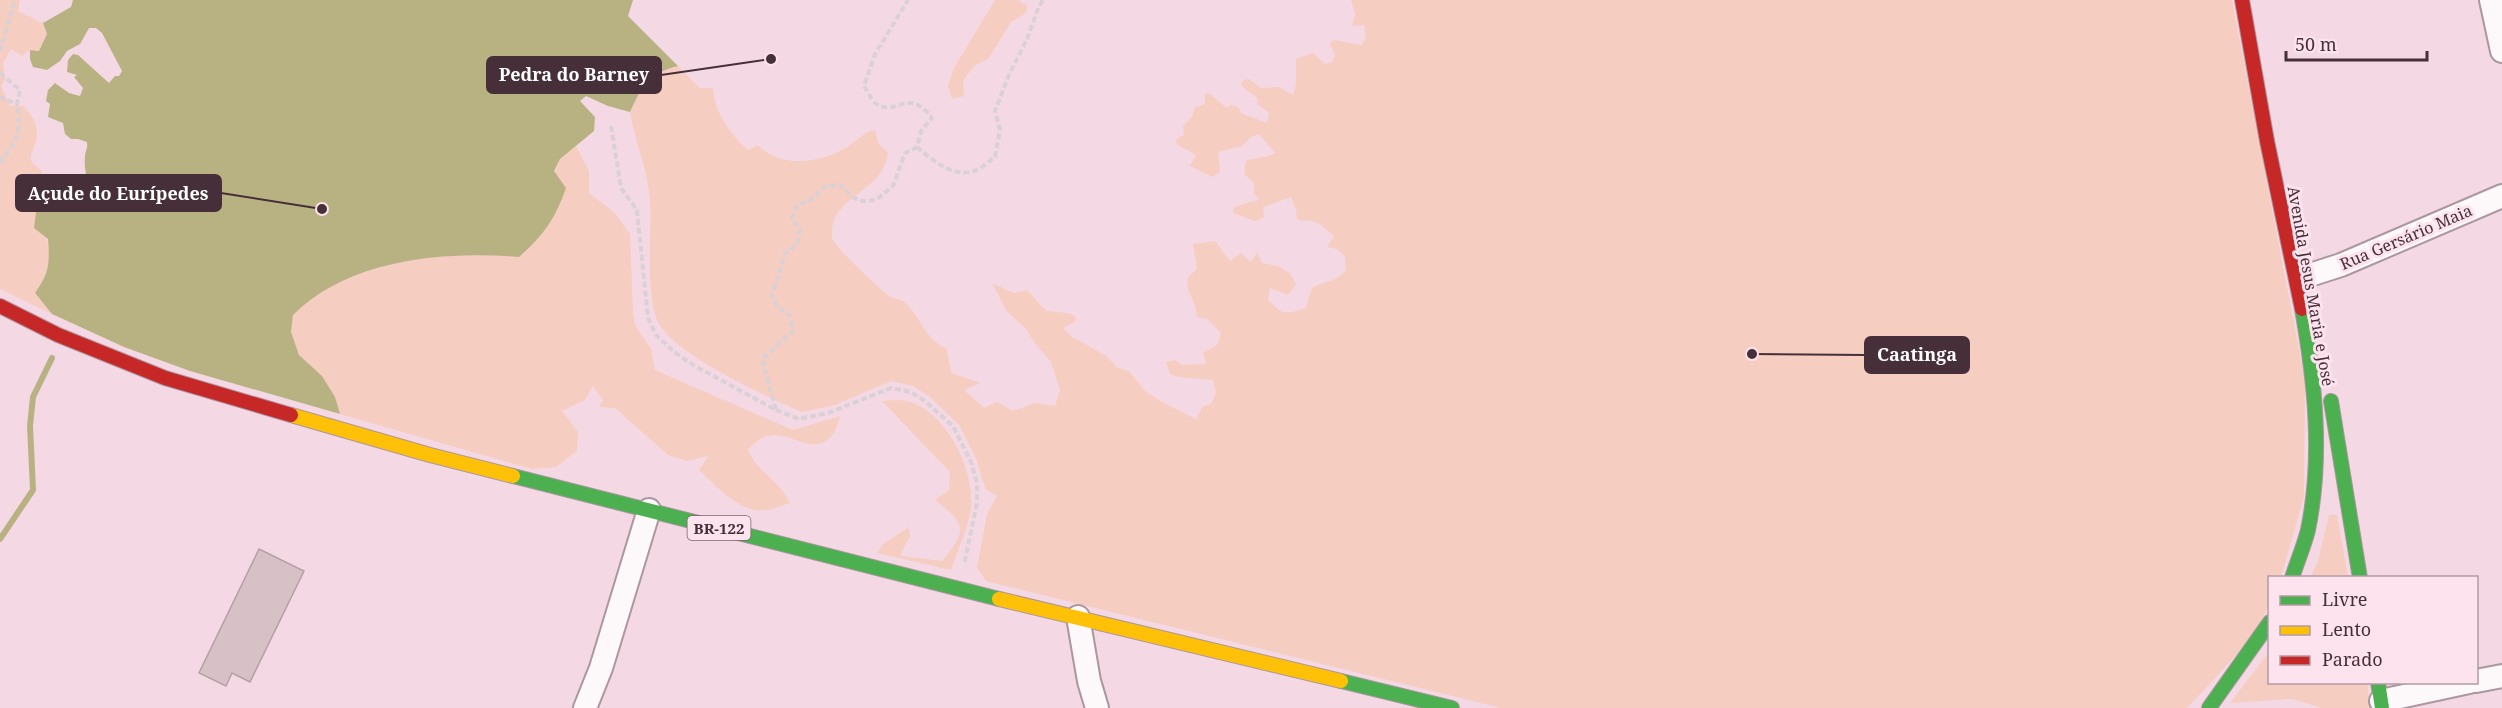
<svg xmlns="http://www.w3.org/2000/svg" width="2502" height="708" font-family="'Noto Serif',serif">
  <rect width="100%" height="100%" fill="#f4d9e4"/>
  <g fill="#f6cdc1">
    <path d="M0,0H20L18,11L43,23L47,34L39,51L30,50L22,56L11,49L3,63L5,79L1,86L10,106H23C53,136 25,151 32,162C34,165 39,168 42,172L40,182L48,193L36,212C51,246 57,261 35,293L52,314L0,289Z"/>
    <path d="M995,0H1021L1019,2L1027,5L1026,13L1011,22L988,59L974,66L963,81L964,96L952,99L948,86L954,68Z"/>
    <path d="M1351,0H2232L2305,381L2304,496L2281,577L2270,578C2269,585 2271,594 2269,601C2265,629 2207,687 2187,708H1501L986,581L977,568L987,514L997,496L986,490L976,459L959,425L930,397L913,386L891,381L835,405L802,412C768,397 671,354 657,320C645,288 652,235 650,201C648,169 635,143 630,112C643,85 647,74 678,66L699,88H713C714,112 730,134 748,150L758,145C781,169 821,163 847,147C857,141 862,133 875,130L878,143L888,153C883,188 847,192 834,220C833,224 831,233 832,238C834,246 882,292 891,297C895,299 901,299 904,302C922,317 922,337 947,349L951,373L980,383L964,390L984,408L997,402L1013,411L1035,403L1055,406L1060,390L1051,362L1034,342L1026,329L1006,310L992,283L1014,293L1027,290L1046,311L1068,313L1075,316L1076,321L1063,328L1072,337L1105,355L1117,367L1130,372L1146,392L1164,403L1196,419L1203,406L1211,404L1216,393L1213,380L1178,377L1170,374L1166,362L1176,360L1182,365L1206,364L1203,353L1217,345L1221,333L1207,319L1197,317C1196,298 1186,297 1188,277L1197,269L1193,244L1215,241L1230,261L1241,253L1251,262L1257,253L1262,263C1278,266 1289,267 1296,284L1288,295L1270,288L1268,300C1283,316 1286,314 1306,308L1312,288C1327,280 1334,283 1346,270L1345,257L1337,249L1327,247L1334,236C1328,231 1321,223 1312,221C1306,220 1303,222 1297,219L1296,209L1291,197L1263,207L1264,217L1255,221L1233,213L1234,207L1260,199L1254,194V183L1244,174L1246,161C1256,157 1265,159 1275,153L1259,134L1251,137L1242,146L1218,152L1220,172L1212,177L1190,166L1196,155C1189,150 1181,148 1176,143L1177,138L1184,135L1183,126L1192,117L1195,107L1205,104V94H1210L1227,108L1230,105L1238,107L1241,113L1267,123L1269,113L1257,104L1258,99L1241,85L1243,80L1249,79L1261,88L1279,87L1293,95L1296,84V59L1313,53L1325,64L1332,62L1335,56L1330,43L1334,40L1362,45L1366,37L1364,25L1352,26L1355,14Z"/>
    <path d="M576,146L589,171V193L614,212L630,234L633,313L635,325L651,349L655,370L793,430L840,416C838,421 837,429 833,434C809,466 779,410 748,450C757,472 780,481 790,503C782,505 775,509 767,510C742,515 715,485 699,470L708,456L687,461L668,455L615,408L599,407L603,400L593,386L585,400L562,411L578,432L577,451L556,467L532,469L340,414L322,376L299,355L291,332L293,315C349,259 444,251 519,256L560,159Z"/>
    <path d="M882,401C890,401 902,399 910,402C947,413 975,471 971,508C968,529 957,551 951,570L877,553L882,545L909,527L910,536L900,556L942,561C968,530 966,524 935,500L949,490L950,472Z"/>
    <path d="M2329,515H2337L2348,577L2310,578L2318,561Z"/>
    <path d="M2269,652L2270,682L2367,683L2371,708H2322L2292,699L2230,703Z"/>
  </g>
  <path fill="#b8b283" d="M73,0H633L628,16L678,66C647,74 643,85 630,112L608,106L586,96L580,101L595,117L594,131L560,159L554,171L566,188C555,219 544,235 519,257C444,251 349,259 293,315L291,332L299,355L322,376L335,397L340,414L190,371L124,347L52,314L35,293C49,273 50,264 48,239L34,228L36,212L48,193L69,194L76,202L80,211H84L86,206L83,202C93,184 83,176 85,157C85,151 88,149 87,142L78,139H71L65,134L63,123L48,117L50,104L46,101L48,90L55,83L69,93L80,96L83,88L74,77L77,75L67,72L68,60L73,54L78,55L109,83L115,76H119L122,71L102,33L96,28H89L80,44L67,51L60,61L47,70L33,67L30,59V50L39,51L47,34L43,23L71,7Z"/>
  <g fill="none" stroke-linecap="round" stroke-linejoin="round">
    <path stroke="#b8b283" stroke-width="6" d="M0,539L33,490L30,426L33,397L52,358"/>
  </g>
  <path fill="#d8c0c7" stroke="#b69fa6" stroke-width="1.5" d="M259,549L304,571L250,682L232,673L226,686L199,673Z"/>
  <g fill="none" stroke-linecap="round" stroke-linejoin="round">
    <g stroke="#ac96a0" stroke-width="26">
      <g id="street">
        <path d="M2491,0L2502,51"/>
        <path d="M2310,275L2341,265L2502,196"/>
        <path d="M1078,617L1089,681L1097,708"/>
        <path d="M2476,681L2502,676"/>
        <path d="M2381,701L2469,682"/>
        <path d="M585,708L601,668L649,510"/>
      </g>
    </g>
    <g stroke="#ac96a0" stroke-width="16">
      <g id="fast">
        <path d="M2331,401L2360,578"/>
        <path d="M513,476L999,599"/>
        <path d="M2292,578C2297,562 2304,546 2308,530C2323,457 2315,382 2302,309"/>
        <path d="M1341,681L1452,708"/>
        <path d="M2378,682L2382,708"/>
        <path d="M2209,708L2270,622"/>
      </g>
    </g>
    <g stroke="#ac96a0" stroke-width="16">
      <g id="slow">
        <path d="M291,415L430,455L513,476"/>
        <path d="M999,599L1341,681"/>
      </g>
    </g>
    <g stroke="#ac96a0" stroke-width="16">
      <g id="jam">
        <path d="M2242,0L2267,141L2302,309"/>
        <path d="M0,306L58,335L165,378L291,415"/>
      </g>
    </g>
    <g stroke="#d9d1d5" stroke-width="4" stroke-dasharray="6 3" stroke-linecap="butt">
      <path d="M0,51L15,0"/>
      <path d="M0,73L20,90L17,104L0,97"/>
      <path d="M611,126L621,188L637,210L648,318L656,335L674,352L695,366L776,410L762,359L793,331L790,315L778,308L772,296L785,254L797,244L800,230L792,218L797,205L812,199L824,187L840,185L854,198L863,201L876,200L893,186L905,153L917,147L921,131L932,118C907,85 896,119 875,103C871,99 867,91 864,86L875,54L908,0"/>
      <path d="M917,147C932,160 953,178 974,171C981,169 989,161 995,157L1000,130L995,111L1008,77L1027,39L1039,6L1043,0"/>
      <path d="M0,163C17,139 22,134 17,104"/>
      <path d="M776,410L799,419L828,413L891,388L911,392L925,401L953,426L971,462L977,483V503L964,565"/>
    </g>
    <use href="#street" stroke="#fdf9fb" stroke-width="22"/>
    <use href="#fast" stroke="#4caf50" stroke-width="14"/>
    <use href="#slow" stroke="#ffc107" stroke-width="14"/>
    <use href="#jam" stroke="#c62828" stroke-width="14"/>
  </g>
  <g text-anchor="middle" dominant-baseline="central" stroke-width="6" stroke-linejoin="round" paint-order="stroke">
    <rect fill="#fce3ed" stroke="#7d656f" stroke-width="1.5" x="687.5" y="516" width="63" height="24" rx="4.5"/>
    <g font-size="15" font-weight="bold" fill="#462f39">
      <text x="719" y="528">BR-122</text>
    </g>
    <g font-size="16" fill="#462f39" stroke="#fce3ed">
      <text transform="translate(2406 237) rotate(-23)">Rua Gersário Maia</text>
      <text transform="translate(2311 286) rotate(80)">Avenida Jesus Maria e José</text>
    </g>
  </g>
  <path fill="none" stroke="#462f39" stroke-width="2" d="M771 59L661 75M322 209L221 193M1752 354L1865 355"/>
  <g fill="#462f39" stroke="#fce3ed" stroke-width="2">
    <circle cx="771" cy="59" r="6"/>
    <circle cx="322" cy="209" r="6"/>
    <circle cx="1752" cy="354" r="6"/>
  </g>
  <g fill="#462f39" stroke="#462f39" stroke-width="2">
    <rect x="487" y="57" width="174" height="36" rx="6"/>
    <rect x="16" y="175" width="205" height="36" rx="6"/>
    <rect x="1865" y="337" width="104" height="36" rx="6"/>
  </g>
  <g font-size="18" text-anchor="middle" font-weight="bold" fill="#fff">
    <text x="574" y="81">Pedra do Barney</text>
    <text x="118" y="200">Açude do Eurípedes</text>
    <text x="1917" y="361">Caatinga</text>
  </g>
  <rect x="2268" y="576" width="210" height="108" fill="#fce3ed" stroke="#b39ba5" stroke-width="1.5"/>
  <rect x="2280" y="596" width="30" height="9" fill="#4caf50" stroke="#b39ba5" stroke-width="1.5"/>
  <text x="2322" y="606" font-size="18" fill="#462f39">Livre</text>
  <rect x="2280" y="626" width="30" height="9" fill="#ffc107" stroke="#b39ba5" stroke-width="1.5"/>
  <text x="2322" y="636" font-size="18" fill="#462f39">Lento</text>
  <rect x="2280" y="656" width="30" height="9" fill="#c62828" stroke="#b39ba5" stroke-width="1.5"/>
  <text x="2322" y="666" font-size="18" fill="#462f39">Parado</text>
  <path d="M2286 51v9h141v-9" fill="none" stroke="#462f39" stroke-width="3"/>
  <text x="2295" y="51" font-size="18" fill="#462f39" stroke="#fce3ed" stroke-width="4.5" paint-order="stroke">50 m</text>
</svg>
